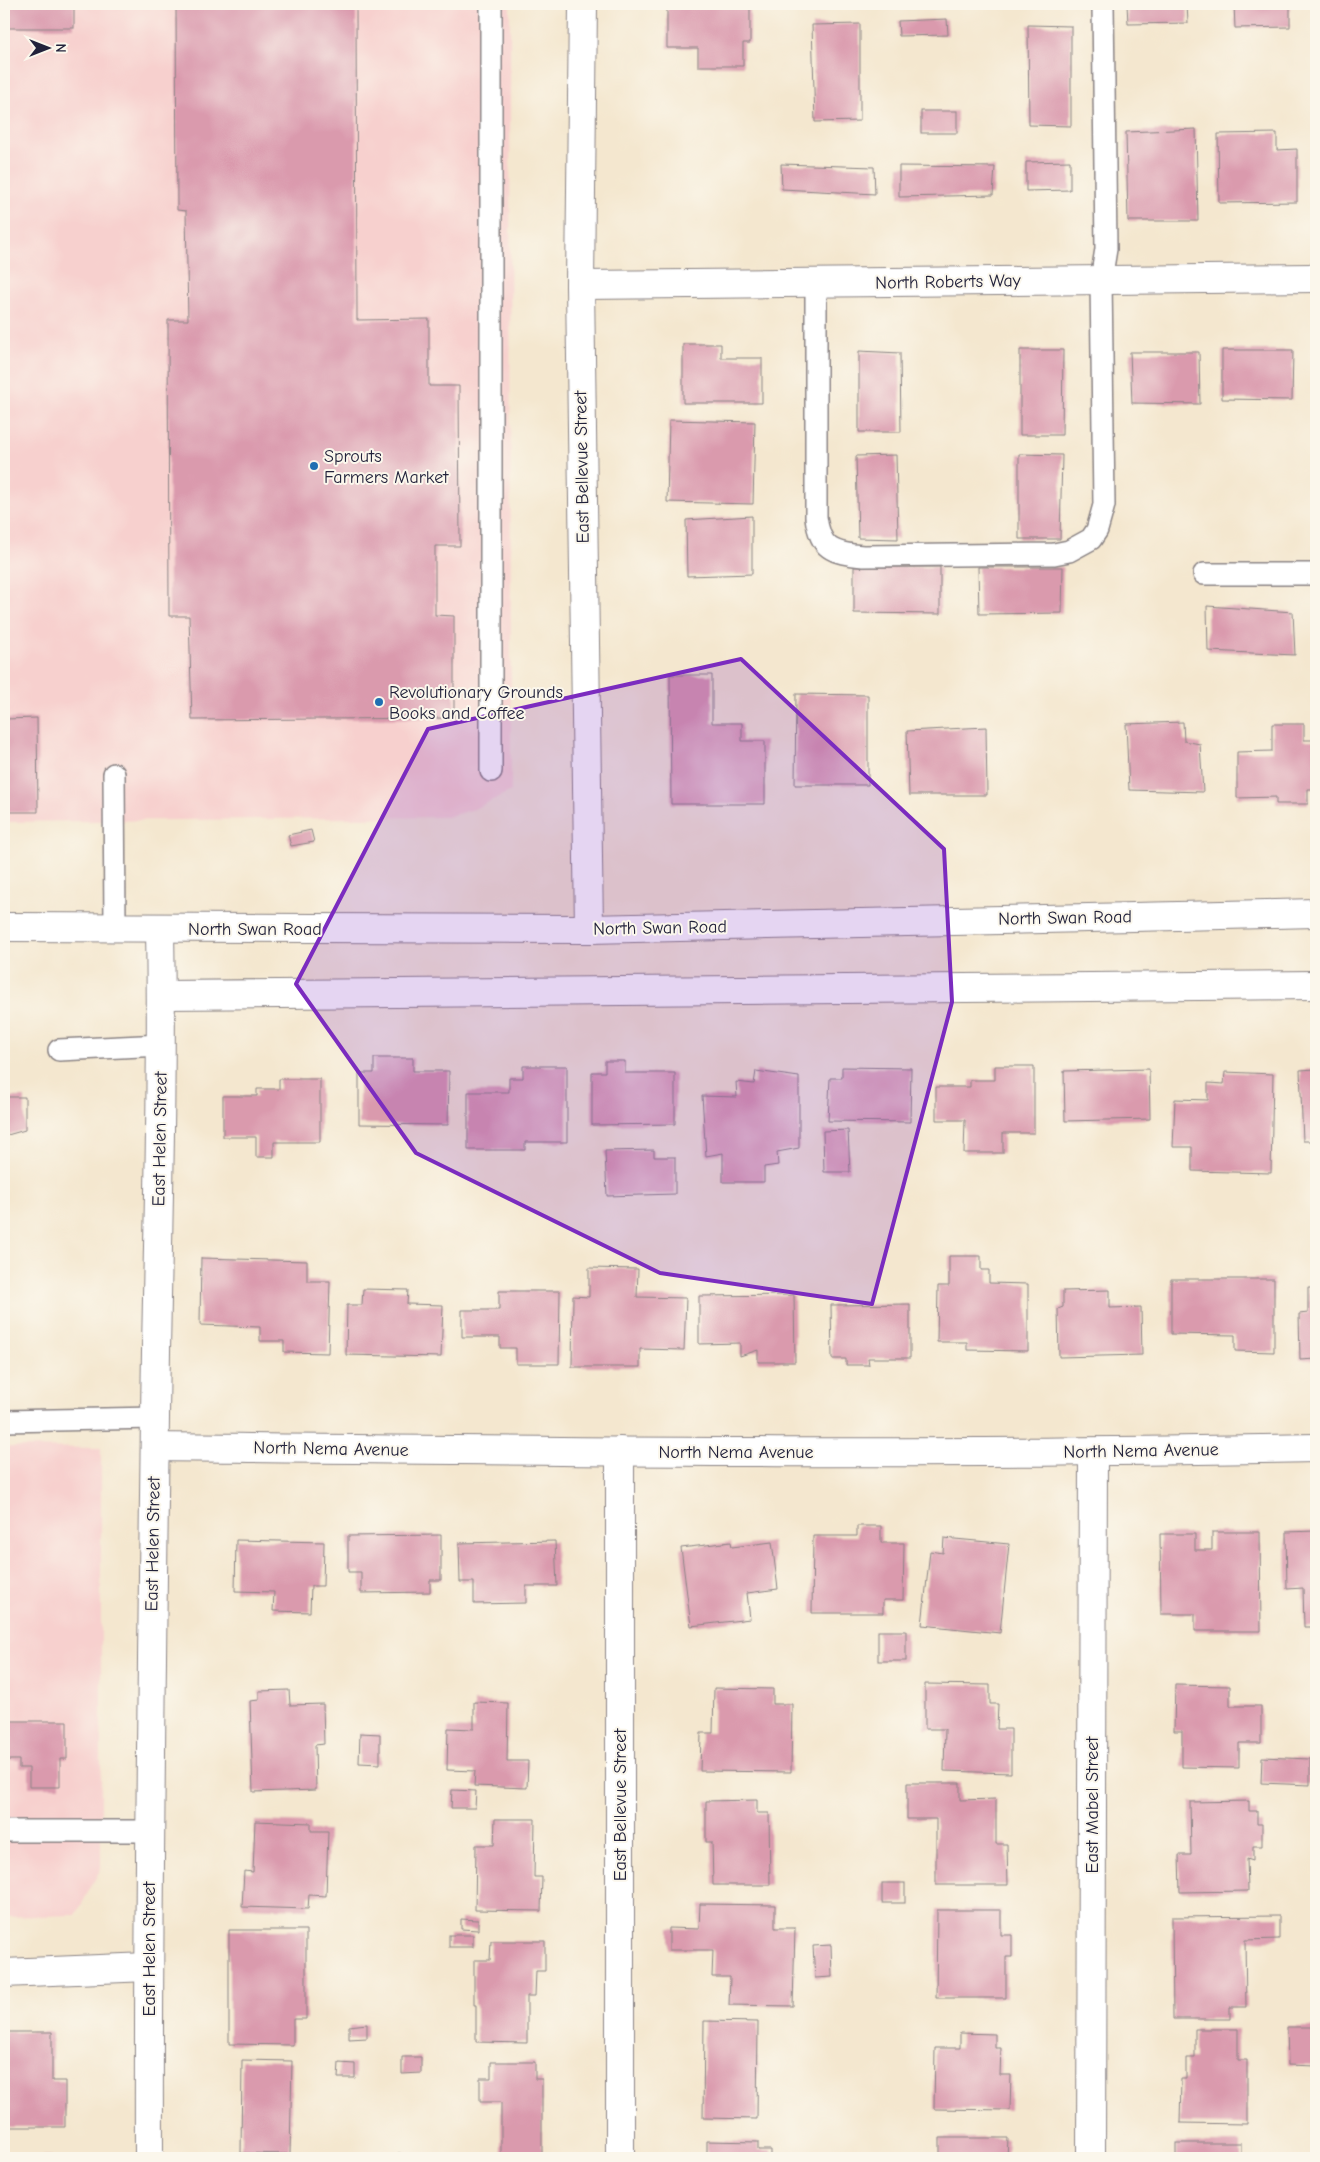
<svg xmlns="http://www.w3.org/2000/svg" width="1320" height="2162" font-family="'Comic Neue',sans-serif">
  <rect width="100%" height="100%" fill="#fbf7ec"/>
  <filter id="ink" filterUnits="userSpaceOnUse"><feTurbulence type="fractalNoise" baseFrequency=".02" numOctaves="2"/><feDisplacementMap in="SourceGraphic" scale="10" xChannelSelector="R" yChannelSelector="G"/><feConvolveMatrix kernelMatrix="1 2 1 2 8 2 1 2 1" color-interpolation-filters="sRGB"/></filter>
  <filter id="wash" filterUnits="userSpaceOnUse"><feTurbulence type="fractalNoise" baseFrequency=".0096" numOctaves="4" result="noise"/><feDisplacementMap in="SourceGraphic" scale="20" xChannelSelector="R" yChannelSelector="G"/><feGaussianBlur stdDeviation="1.12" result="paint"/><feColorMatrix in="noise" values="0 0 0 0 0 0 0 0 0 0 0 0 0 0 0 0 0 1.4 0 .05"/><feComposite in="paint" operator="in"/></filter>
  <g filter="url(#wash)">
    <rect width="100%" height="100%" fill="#f4e7cf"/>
    <g fill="#f7d0ce">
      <path d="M4,4H510L511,791L474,809L447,817L4,822Z"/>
      <path d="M4,1447L101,1448V1868L76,1915L4,1917Z"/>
    </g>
    <g id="blocks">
      <g fill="#da9aad">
        <rect x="4" y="4" width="70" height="24"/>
        <path d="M176,4H356L357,320L429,319V386H459L460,546H435V615L454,616V718L192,720L189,616H169L168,320H188L186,211L177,210Z"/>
        <path d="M667,4H750V43H743V66H698V48H667Z"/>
        <path d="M1127,4H1187L1188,23L1128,24Z"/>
        <path d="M1234,4H1290V27L1235,28Z"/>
        <path d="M947,19L948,35L899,36L898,21Z"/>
        <path d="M860,24V121L815,122L812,25Z"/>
        <path d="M1028,25L1071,26V126L1029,125Z"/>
        <rect x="921" y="111" width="36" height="22"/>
        <path d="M1196,129L1198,221H1128L1126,132Z"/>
        <path d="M1277,133V150L1297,149V202L1219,203L1218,134Z"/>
        <path d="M1070,161V190L1026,191V162Z"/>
        <path d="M781,164L874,167L875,194L782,189Z"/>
        <path d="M899,166L995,167L993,195L899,197Z"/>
        <path d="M683,344H721V358H762V403H683Z"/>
        <path d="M1020,350H1063L1062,435H1020Z"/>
        <path d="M1222,350H1293L1292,400L1222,399Z"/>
        <path d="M859,351L900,353L901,432H859Z"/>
        <path d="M1130,352H1199L1200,404L1132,403Z"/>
        <path d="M669,420L755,422L753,504L667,502Z"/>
        <path d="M1019,454L1062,455L1060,539H1019Z"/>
        <path d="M896,455L898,539L858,538L856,456Z"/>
        <path d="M752,516V574L687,576L686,520Z"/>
        <path d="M854,567H940V614L854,613Z"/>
        <path d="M978,567H1063L1062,613L979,614Z"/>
        <path d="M1207,606L1293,612L1295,655L1208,651Z"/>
        <path d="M670,675H712V723H742V741H765V804H671Z"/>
        <path d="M796,694L868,695V785H795Z"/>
        <path d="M37,718L38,812H4V719Z"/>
        <path d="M1183,722L1184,741L1200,744L1203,792L1129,790L1126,724Z"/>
        <path d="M1272,724H1304V740H1314V750H1316V789H1308V804H1276V797L1237,798V752L1272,751Z"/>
        <path d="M986,727L987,795H909L907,731Z"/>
        <path d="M311,830L314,842L291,846L288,835Z"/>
        <path d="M374,1058H413V1071H449L448,1125L359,1124V1073H374Z"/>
        <path d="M605,1061H625V1073H675V1124L592,1125V1072H605Z"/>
        <path d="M523,1066H567V1142H525V1150H468V1092H509V1078H523Z"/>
        <path d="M995,1066H1034V1133H1003V1153H964L965,1120H936V1087H970V1080H995Z"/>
        <path d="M842,1067L911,1068L910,1122L828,1121L830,1078H842Z"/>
        <path d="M1149,1069L1150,1119L1065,1121L1064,1071Z"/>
        <path d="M1316,1069V1141H1303L1300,1070Z"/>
        <path d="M756,1071L799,1077V1148L777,1152L778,1165L764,1167V1182H723V1153L706,1156L702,1096L737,1097L736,1082L754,1084Z"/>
        <path d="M1225,1072L1273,1074L1271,1173L1192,1171V1147H1173L1175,1099L1208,1100V1083L1224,1084Z"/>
        <path d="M279,1079H320V1142H274V1157H256V1137H223V1096H257V1089H279Z"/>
        <path d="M4,1097H25V1130L4,1136Z"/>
        <path d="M848,1130L850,1172H824L823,1131Z"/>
        <path d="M654,1150V1157H675V1194L607,1196L605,1151Z"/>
        <path d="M949,1256H981V1270H989V1283L1028,1284V1351L967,1350V1342H937L938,1286H949Z"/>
        <path d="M201,1258L307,1261V1281H330L328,1353L284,1352V1341H260V1327L200,1325Z"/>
        <path d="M589,1268L638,1269L637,1297L686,1298L684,1350L640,1349V1367H572L573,1296L589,1297Z"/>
        <path d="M1171,1279H1274V1352L1235,1351V1335L1171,1334Z"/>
        <path d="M1308,1288H1316V1359L1300,1360L1299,1314L1308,1313Z"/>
        <path d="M363,1289L408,1290L407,1304L443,1305L441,1357L346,1355L347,1305H362Z"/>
        <path d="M1110,1290V1308L1141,1307L1142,1355L1059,1357L1058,1309L1063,1307V1291Z"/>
        <path d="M499,1291H560L559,1364H516V1348H500V1337H462V1310H499Z"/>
        <path d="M794,1295L795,1362H758V1350L740,1356V1343L699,1344V1296Z"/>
        <path d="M910,1304V1358H868L869,1365H846V1359H832L831,1305Z"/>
        <path d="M857,1526H881V1543H904L903,1600H883V1613H812L813,1536H857Z"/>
        <path d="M1316,1531V1627H1304L1303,1588L1287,1589L1286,1532Z"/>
        <path d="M1212,1532H1260L1261,1631H1195V1614H1161L1160,1534H1195V1550H1212Z"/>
        <path d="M441,1535V1580H430V1592L361,1593V1572H348V1536Z"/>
        <path d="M944,1538L1009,1544L1000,1633L922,1625L930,1551L943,1553Z"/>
        <path d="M236,1540L324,1542L323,1586H311L310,1612L273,1611L274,1592L235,1591Z"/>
        <path d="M555,1541L557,1586H526V1603L474,1604V1582H460L459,1543Z"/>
        <path d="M731,1542L732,1547L772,1542L778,1589L747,1593L750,1619L691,1626L681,1548Z"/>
        <rect x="878" y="1631" width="28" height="30"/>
        <path d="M925,1684L990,1685V1704H998L997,1729H1011V1773L944,1771L945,1729H925Z"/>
        <path d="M1175,1685L1230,1686V1706H1261V1743H1239V1768L1182,1767V1731H1174Z"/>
        <path d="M714,1688L773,1689V1704H792L791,1772L700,1771L701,1733H713Z"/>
        <path d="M289,1690L290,1705L323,1704L324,1744L315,1745L316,1790L253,1792L250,1701L259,1700V1691Z"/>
        <path d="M474,1702L508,1703L507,1761H528L527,1788L474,1786L475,1771L447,1770L448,1728L474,1729Z"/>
        <path d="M4,1721H67V1759H60V1787H29V1768H19V1760H4Z"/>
        <path d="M360,1733L380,1734V1764L359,1763Z"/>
        <path d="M1262,1757L1310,1759V1785L1261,1783Z"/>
        <path d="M907,1783H960V1800L996,1799V1844H1007L1008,1885H936V1819H907Z"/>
        <path d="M452,1790L476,1791L475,1808H451Z"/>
        <path d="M757,1800V1813H769L770,1885H713L712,1842H706V1801Z"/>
        <path d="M1249,1801V1811H1257V1824H1262V1846H1253V1861L1247,1859L1248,1891L1180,1892L1179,1855H1191L1190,1802Z"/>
        <path d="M495,1819H535L534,1877H542L541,1911L475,1910L476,1845H494Z"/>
        <path d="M255,1821L311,1823V1831H328L326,1896L309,1895L308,1909L242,1907L244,1871L253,1872Z"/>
        <rect x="882" y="1883" width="23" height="20"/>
        <path d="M700,1904L775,1905V1928H795L793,2006L729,2005L730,1977H712L713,1950H669V1928L699,1929Z"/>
        <path d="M937,1910H1001V1935H1012V1957H1006V1998H936Z"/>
        <path d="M1279,1916V1939L1245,1940L1246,2007H1230V2019H1173L1172,1917Z"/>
        <path d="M461,1919L478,1920V1930L461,1929Z"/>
        <path d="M229,1930H306V2019H293V2045L229,2044Z"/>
        <rect x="449" y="1935" width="24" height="12"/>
        <path d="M491,1941H545V1971H536L535,1996H527V2043L476,2042V2005H474V1960H490Z"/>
        <path d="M831,1945L832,1977L815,1978L813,1946Z"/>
        <path d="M704,2021L758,2022L757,2119L703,2118Z"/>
        <path d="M367,2024V2038L349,2039V2026Z"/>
        <path d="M1287,2027H1316V2066L1288,2065Z"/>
        <path d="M1195,2029H1238V2060H1247V2124L1180,2123L1181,2079H1186V2058H1195Z"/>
        <path d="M4,2032H52V2081H65V2127H8V2109H4Z"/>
        <path d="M960,2033L995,2034V2048H1001L1000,2075H1011L1010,2110L934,2109L935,2048H960Z"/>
        <path d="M402,2057H421V2073L402,2074Z"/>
        <path d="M242,2060L292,2061L290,2154L241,2153Z"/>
        <path d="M491,2062H535V2079H542V2158H501V2102H480V2078H491Z"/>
        <path d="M339,2063L355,2064V2078H338Z"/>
        <path d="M940,2138H1008L1007,2158H940Z"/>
        <path d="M707,2141L758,2142V2150H771V2158H707Z"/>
        <rect x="1176" y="2143" width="65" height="15"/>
        <path d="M398,2153L413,2155V2158H398Z"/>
        <rect x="4" y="2156" width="48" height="2"/>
      </g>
    </g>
  </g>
  <g filter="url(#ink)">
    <use href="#blocks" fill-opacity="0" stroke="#8b8485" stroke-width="1"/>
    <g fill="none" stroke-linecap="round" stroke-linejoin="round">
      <g stroke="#8b8485" stroke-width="24">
        <g id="lane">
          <path d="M816,283V517C820,549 832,553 863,556L1054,554L1069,551L1091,539L1097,530L1104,505L1101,280L1106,249L1103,4"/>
          <path d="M1204,574H1316"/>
          <path d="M491,771V4"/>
          <path d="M114,774L115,928"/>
          <path d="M59,1050L162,1045"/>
          <path d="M4,1421L155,1418"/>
          <path d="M4,1831H150"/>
        </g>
      </g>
      <g stroke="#8b8485" stroke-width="30">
        <g id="street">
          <path d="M583,4L580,285L589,929"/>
          <path d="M580,285L1316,278"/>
          <path d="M161,995L1316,985"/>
          <path d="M155,1447C542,1451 929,1456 1316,1448"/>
          <path d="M4,1973L148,1967"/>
          <path d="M149,2158C148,1911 152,1664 155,1417C157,1254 163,1092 160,929"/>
          <path d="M620,2158V1451"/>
          <path d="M1091,2158L1093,1452"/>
        </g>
      </g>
      <g stroke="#8b8485" stroke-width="30">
        <path id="primary" d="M4,927L589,929L1316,913"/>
      </g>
      <use href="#lane" stroke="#fff" stroke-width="21"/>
      <use href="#street" stroke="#fff" stroke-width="28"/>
      <use href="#primary" stroke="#fff" stroke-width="28"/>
    </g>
  </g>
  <path fill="#7b2cbf" fill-opacity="0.2" stroke="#7b2cbf" stroke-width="4" stroke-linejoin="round" d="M741,659L944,849L952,1002L872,1304L660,1273L416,1153L296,984L428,729Z"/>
  <g fill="#1f6fb2" stroke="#fbf7ec" stroke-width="2">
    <circle cx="314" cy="466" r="5"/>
    <circle cx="379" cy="702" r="5"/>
  </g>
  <g text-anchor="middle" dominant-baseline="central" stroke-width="4" stroke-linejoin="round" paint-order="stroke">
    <g font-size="18" fill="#22223b" stroke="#fbf7ec">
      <text transform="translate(948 282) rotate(-1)">North Roberts Way</text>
      <text transform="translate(582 467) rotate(-91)">East Bellevue Street</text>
      <text transform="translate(1065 918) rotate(-1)">North Swan Road</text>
      <text transform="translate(660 928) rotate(-1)">North Swan Road</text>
      <text x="255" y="929">North Swan Road</text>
      <text transform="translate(160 1139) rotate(-89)">East Helen Street</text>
      <text transform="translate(331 1449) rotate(1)">North Nema Avenue</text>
      <text transform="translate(1141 1451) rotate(-1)">North Nema Avenue</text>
      <text x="736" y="1452">North Nema Avenue</text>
      <text transform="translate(153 1544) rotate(-89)">East Helen Street</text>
      <text transform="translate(620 1805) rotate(-90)">East Bellevue Street</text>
      <text transform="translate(1092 1805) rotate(-90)">East Mabel Street</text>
      <text transform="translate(149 1949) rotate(-90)">East Helen Street</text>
    </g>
    <g font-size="18" fill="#22223b" stroke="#fbf7ec" text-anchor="start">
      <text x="324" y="456">Sprouts<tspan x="324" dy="21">Farmers Market</tspan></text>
      <text x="389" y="692">Revolutionary Grounds<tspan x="389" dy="21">Books and Coffee</tspan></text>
    </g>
  </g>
  <rect width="1320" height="2162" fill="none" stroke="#fbf7ec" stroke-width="20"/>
  <g transform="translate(48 48) rotate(90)" stroke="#fbf7ec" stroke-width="4" paint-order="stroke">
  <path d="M0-4L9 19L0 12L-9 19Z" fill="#22223b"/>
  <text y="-8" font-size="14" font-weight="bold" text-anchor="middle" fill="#22223b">N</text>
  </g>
</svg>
